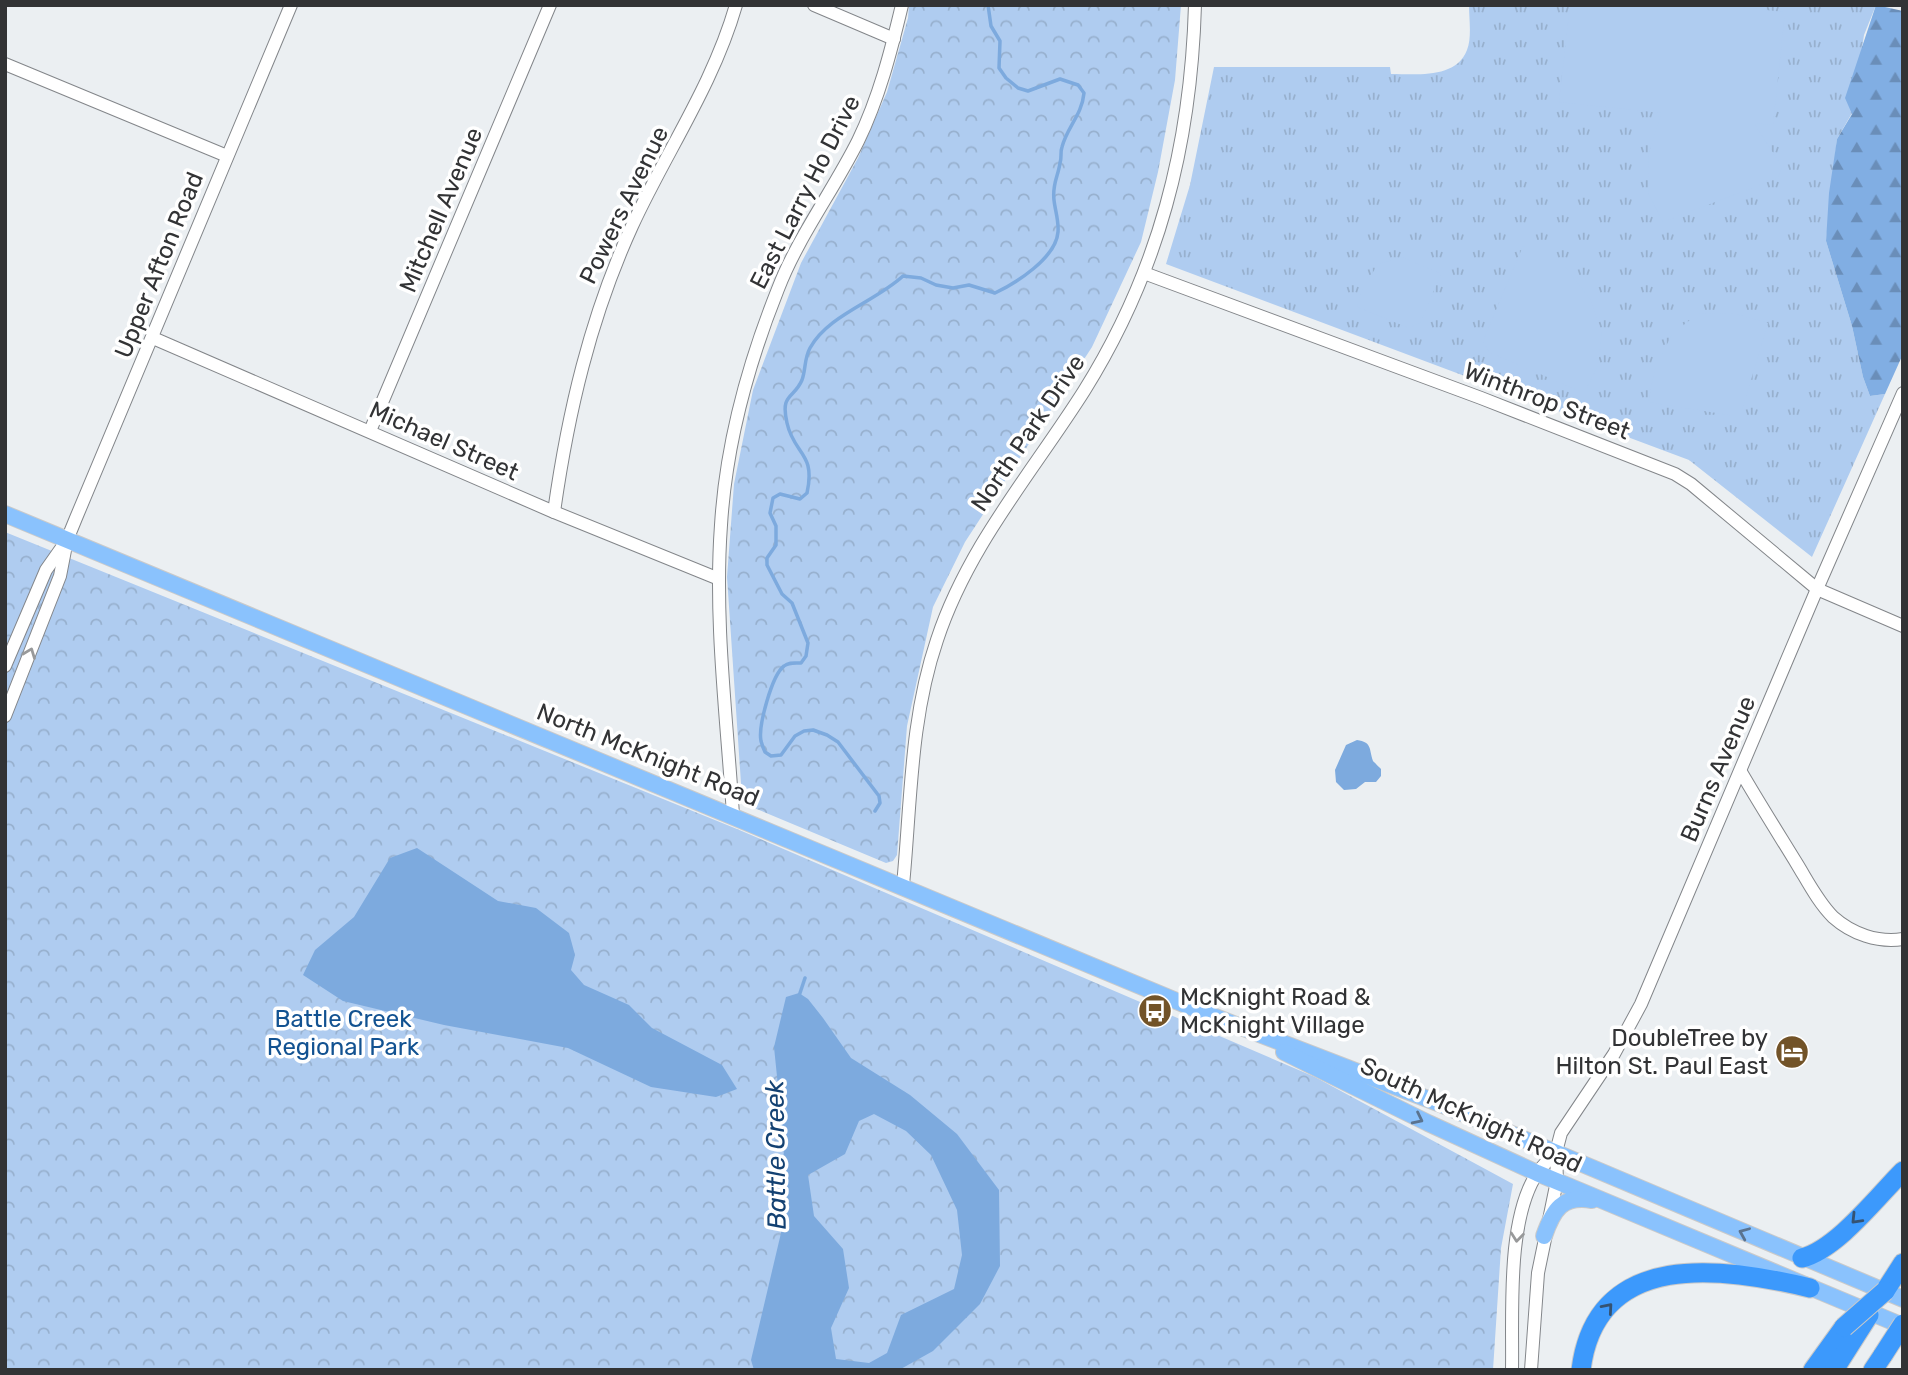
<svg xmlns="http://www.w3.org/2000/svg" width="1908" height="1375" font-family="Rubik,sans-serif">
  <defs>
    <pattern id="grass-tufts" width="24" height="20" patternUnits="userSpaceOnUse" patternTransform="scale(1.75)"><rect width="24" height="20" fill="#afccf0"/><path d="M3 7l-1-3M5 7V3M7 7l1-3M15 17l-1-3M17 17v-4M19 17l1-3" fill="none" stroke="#97b0ce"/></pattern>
    <pattern id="forest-firs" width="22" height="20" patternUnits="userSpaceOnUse" patternTransform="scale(1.75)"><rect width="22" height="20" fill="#81aee3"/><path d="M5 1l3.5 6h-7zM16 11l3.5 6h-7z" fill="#6a8eb9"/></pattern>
    <pattern id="park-crowns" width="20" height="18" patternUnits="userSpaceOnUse" patternTransform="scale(1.75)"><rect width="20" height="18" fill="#afccf0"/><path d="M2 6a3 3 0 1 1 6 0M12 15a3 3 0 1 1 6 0" fill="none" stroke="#97b0ce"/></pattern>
  </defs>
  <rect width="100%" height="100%" fill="#ebeff2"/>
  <path fill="url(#grass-tufts)" d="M1469,5H1876L1864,35L1852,113L1837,139L1826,241L1852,326L1863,377L1870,396L1885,394L1812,557L1689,460L1166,264L1190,185L1214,67H1390L1391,74C1416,74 1456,79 1467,50C1472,38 1469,18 1469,5Z"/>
  <path fill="url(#forest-firs)" d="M1876,5L1903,11V354L1885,394L1870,396L1863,377L1852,326L1826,241L1829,193L1837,139L1852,114L1845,98Z"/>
  <g fill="url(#park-crowns)">
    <path d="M909,5H1181L1175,80L1158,172L1141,242L1092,347L965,542L933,607L907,726L897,855L893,861L886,863L747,805L742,798L727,577L734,484L753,390L801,263L858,158L887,92L908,18Z"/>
    <path d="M5,532L737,829L1315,1077L1513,1184L1501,1248L1493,1370H5Z"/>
  </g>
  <g fill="#afccf0">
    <path d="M1570,5H1720L1785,12L1773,125L1754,123L1782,167L1778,178L1663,222L1649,195L1648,155L1662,113L1559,102Z"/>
    <path d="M1523,246L1565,267L1591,300L1602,333L1598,366L1584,393L1489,352L1483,341Z"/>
    <path d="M1402,257L1441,274L1420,323L1409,328L1357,307L1362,290L1378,264Z"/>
    <path d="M1699,313L1736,314L1768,323L1742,410L1735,416L1648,402L1655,369L1672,334Z"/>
  </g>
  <g fill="#7daade" fill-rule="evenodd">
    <path d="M1357,740C1372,742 1369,749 1373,761C1373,761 1380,768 1381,769V776L1376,782H1365L1356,789L1344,790L1336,782L1335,770L1346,745Z"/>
    <path d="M417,848L498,901L536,908L569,933L575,955L571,970L584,985L629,1005L652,1028L722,1065L737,1089L716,1097L651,1087L568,1048L444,1025L343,1001L303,975L315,950L354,917L390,858Z"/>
    <path d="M799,993L808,999L823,1018L851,1058L910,1095L957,1134L999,1190L1000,1266L980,1304L933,1351L899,1370H754L751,1360L781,1233L784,1145L774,1047L786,997ZM874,1114L906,1131L931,1155L957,1210L962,1255L954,1289L901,1315L887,1353L869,1363L836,1359L831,1328L849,1288L843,1249L814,1216L808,1175L845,1154L859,1121Z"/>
  </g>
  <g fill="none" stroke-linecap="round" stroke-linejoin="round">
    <g stroke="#7daade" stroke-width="3.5">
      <path d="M875,811L880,803L879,796L838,742L827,735L813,730L804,731L795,736L781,755L771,756L765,752C763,748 762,745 761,741C758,726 772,675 784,666C789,662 794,663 801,663L806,656L808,643L792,603L782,594L767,565V558L776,545V526L770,513L773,498L780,494L800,499L807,493C816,452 794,455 787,423C780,393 794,399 802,380C806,369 804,359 810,348C828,315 875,302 903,276L921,278L936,285L953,288L969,285L995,293C1016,283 1056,258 1058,232C1059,221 1055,210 1054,200C1052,184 1058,177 1060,163C1062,158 1060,152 1062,147C1067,127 1082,115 1084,93L1078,85L1060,79L1028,91L1018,88L1006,78L999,68L1000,41L991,26L988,5"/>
      <path d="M799,996L805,978"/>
    </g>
    <g stroke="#83868a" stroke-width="14">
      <g id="minor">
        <path d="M814,5L894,39"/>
        <path d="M5,64L227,156"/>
        <path d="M1144,273L1481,398L1675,474L1691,484L1817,589L1903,626"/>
        <path d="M153,338L554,512L719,579"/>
        <path d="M370,431L550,5"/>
        <path d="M554,512C568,413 590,318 632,226C666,152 713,85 736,5"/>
        <path d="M5,666L46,570L65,543"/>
        <path d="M5,716L60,576L67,540L76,518L291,5"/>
        <path d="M1741,772C1759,803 1778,833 1797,864C1808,882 1818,902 1833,917C1852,934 1878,943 1903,939"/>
        <path d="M733,815C727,719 714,621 721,525C726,444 748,364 778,289C798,237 833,191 858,141C879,98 891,51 902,5"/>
        <path d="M903,885C911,803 910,719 937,640C968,546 1032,473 1084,391C1159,271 1191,145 1195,5"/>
        <path d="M1512,1370C1513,1315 1506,1218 1538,1172C1543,1165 1550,1159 1556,1152"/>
        <path d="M1531,1370L1538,1273L1557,1181L1556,1152L1561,1133L1614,1054L1641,1004L1817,589L1903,393"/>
      </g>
    </g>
    <g stroke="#cacaca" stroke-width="18">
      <g id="major">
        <path d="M5,514L1210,1015L1438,1103L1903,1299"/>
        <path d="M1284,1052L1428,1123L1537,1173L1903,1326"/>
        <path d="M1544,1236C1553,1210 1562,1195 1592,1200"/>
      </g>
    </g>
    <g stroke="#cacaca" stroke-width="21">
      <g id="highway">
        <path d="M1802,1258C1837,1249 1877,1197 1903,1171"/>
        <path d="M1885,1291L1903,1263"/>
        <path d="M1581,1370C1596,1248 1724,1267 1810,1288"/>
        <path d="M1813,1370L1844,1327"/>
        <path d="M1834,1370L1869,1315"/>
        <path d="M1873,1370L1883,1355"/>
      </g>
    </g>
    <use href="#minor" stroke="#fff" stroke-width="12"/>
    <use href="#major" stroke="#8ac2fd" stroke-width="16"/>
    <use href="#highway" stroke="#3c99fc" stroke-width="19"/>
    <g stroke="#cacaca" stroke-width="21" stroke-linecap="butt">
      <g id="highway-bridge">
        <path d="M1844,1327L1885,1291"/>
        <path d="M1883,1355L1903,1324"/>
      </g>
    </g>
    <use href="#highway-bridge" stroke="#3c99fc" stroke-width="19"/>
  </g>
  <defs><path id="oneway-chevron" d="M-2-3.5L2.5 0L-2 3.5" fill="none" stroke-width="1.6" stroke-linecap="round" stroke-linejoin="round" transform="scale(1.75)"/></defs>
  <g stroke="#98999a">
    <use href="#oneway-chevron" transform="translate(30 653) rotate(-69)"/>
    <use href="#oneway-chevron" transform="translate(1517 1237) rotate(96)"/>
  </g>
  <g stroke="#5a738f">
    <use href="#oneway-chevron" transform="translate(1418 1119) rotate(26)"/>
    <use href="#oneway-chevron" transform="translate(1744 1233) rotate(-157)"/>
  </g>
  <g stroke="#355271">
    <use href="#oneway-chevron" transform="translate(1856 1219) rotate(134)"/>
    <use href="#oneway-chevron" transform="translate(1608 1308) rotate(-49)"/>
  </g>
  <defs>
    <g id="bus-disc" transform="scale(1.75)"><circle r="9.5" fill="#725328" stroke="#fff"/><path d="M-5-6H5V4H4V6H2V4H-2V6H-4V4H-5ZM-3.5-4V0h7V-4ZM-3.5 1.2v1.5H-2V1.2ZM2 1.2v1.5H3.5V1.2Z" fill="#fff"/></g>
    <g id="hotel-disc" transform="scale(1.75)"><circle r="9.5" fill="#725328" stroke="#fff"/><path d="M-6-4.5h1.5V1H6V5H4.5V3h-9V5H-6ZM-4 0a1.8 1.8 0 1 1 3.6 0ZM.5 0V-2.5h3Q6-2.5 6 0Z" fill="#fff"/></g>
  </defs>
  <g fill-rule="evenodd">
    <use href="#bus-disc" x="1155" y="1011"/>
    <use href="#hotel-disc" x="1792" y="1052"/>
  </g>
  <g text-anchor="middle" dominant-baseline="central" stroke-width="7" stroke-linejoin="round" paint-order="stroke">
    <g font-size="24" fill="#323335" stroke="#fff">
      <text transform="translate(805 192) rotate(-63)">East Larry Ho Drive</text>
      <text transform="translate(624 205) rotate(-64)">Powers Avenue</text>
      <text transform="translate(441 210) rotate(-67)">Mitchell Avenue</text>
      <text transform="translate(159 265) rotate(-68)">Upper Afton Road</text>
      <text transform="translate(1547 401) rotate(21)">Winthrop Street</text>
      <text transform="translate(1028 433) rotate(-56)">North Park Drive</text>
      <text transform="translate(444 441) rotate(24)">Michael Street</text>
      <text transform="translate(648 755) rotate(22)">North McKnight Road</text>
      <text transform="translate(1718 769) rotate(-67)">Burns Avenue</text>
      <text transform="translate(1471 1115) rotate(25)">South McKnight Road</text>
    </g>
    <g font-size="24" fill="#323335" stroke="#fff" text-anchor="start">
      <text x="1180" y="997">McKnight Road &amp;<tspan x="1180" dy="28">McKnight Village</tspan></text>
      <text x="1768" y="1038" text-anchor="end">DoubleTree by<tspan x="1768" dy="28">Hilton St. Paul East</tspan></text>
    </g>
    <g font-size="24" fill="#125291" stroke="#fff">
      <text x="343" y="1019">Battle Creek<tspan x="343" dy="28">Regional Park</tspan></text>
    </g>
    <g font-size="26" font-style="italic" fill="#134172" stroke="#fff">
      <text transform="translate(776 1155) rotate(-91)">Battle Creek</text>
    </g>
  </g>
  <rect width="1908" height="1375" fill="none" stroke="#323335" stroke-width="14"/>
</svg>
